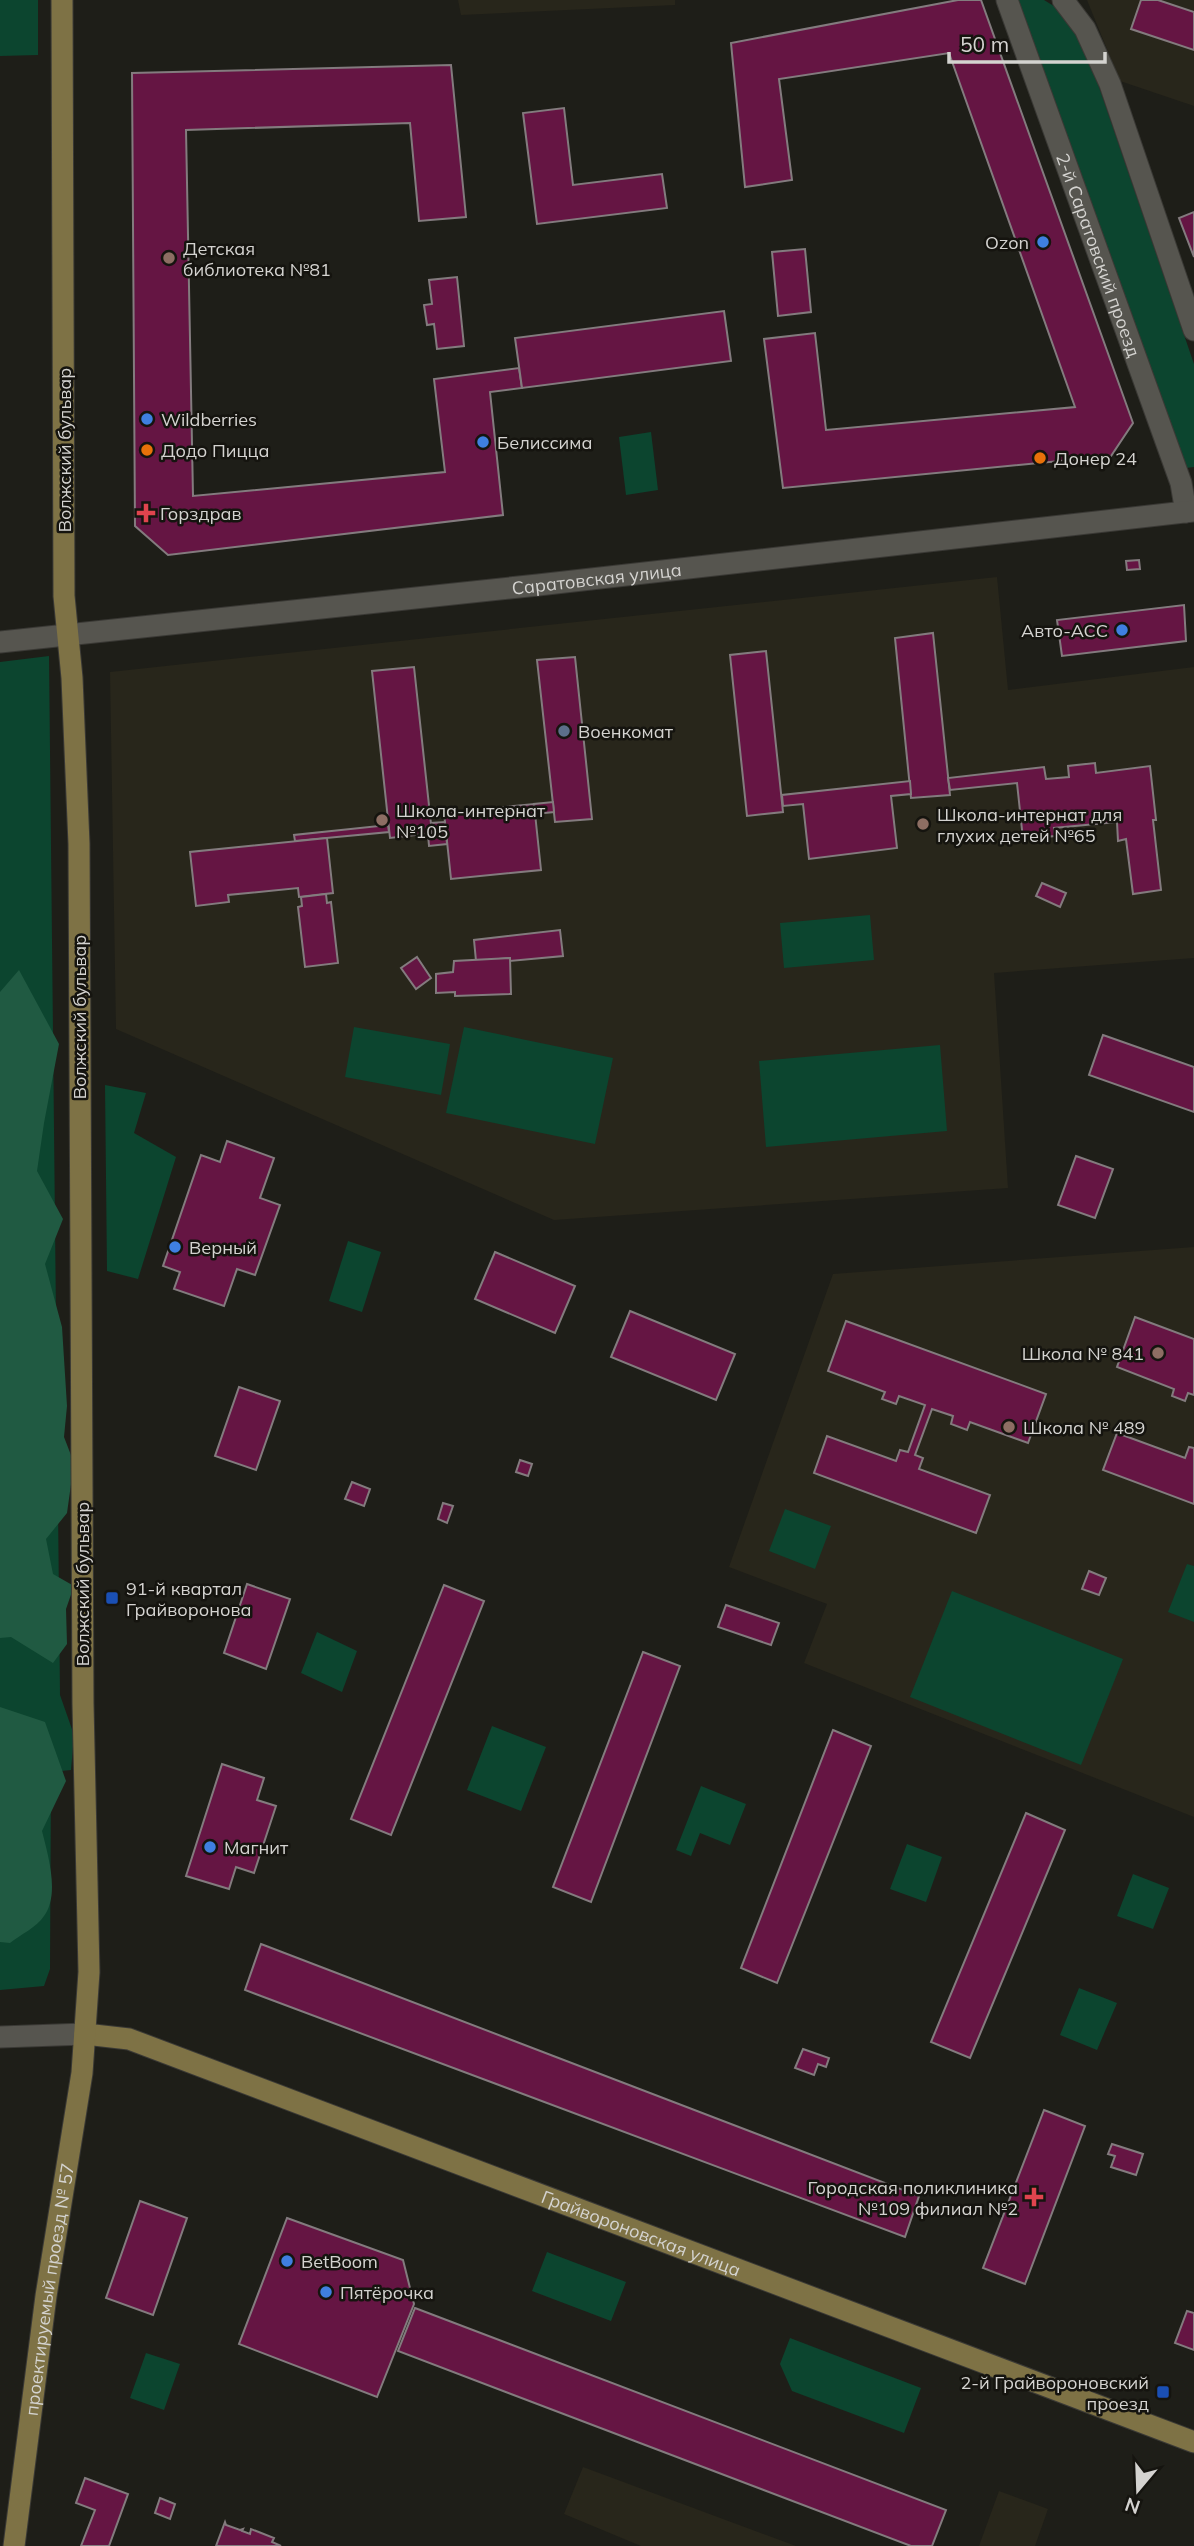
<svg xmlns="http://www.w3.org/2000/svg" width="1194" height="2546" font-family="Mulish,sans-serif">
  <rect width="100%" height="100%" fill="#1e1e18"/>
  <g fill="#28261b">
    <path d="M458,0H675V5L461,15Z"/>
    <path d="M1087,0H1194V106L1120,81Z"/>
    <path d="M997,577L1008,690L1194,667V958L994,973L1008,1188L554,1220L116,1029L110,672Z"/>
    <path d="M1194,1247V1817L804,1663L827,1604L729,1567L833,1274Z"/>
    <path d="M583,2467L796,2546H641L564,2514Z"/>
    <path d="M999,2491L1048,2509L1035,2546H979Z"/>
  </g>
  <g fill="#0c452f">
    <path d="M0,0H38V55L0,56Z"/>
    <path d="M1018,0H1044L1057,8L1075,33L1098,84L1194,364V467L1186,468Z"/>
    <path d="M651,432L658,490L626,495L619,437Z"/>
    <path d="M49,656L60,1695L74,1735L71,1770L51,1772L50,1969L44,1986L0,1990V662Z"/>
    <path d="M870,915L874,960L784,968L780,923Z"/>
    <path d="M354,1027L450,1044L441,1095L345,1077Z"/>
    <path d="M464,1027L613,1058L595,1144L446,1113Z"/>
    <path d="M940,1045L947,1131L766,1147L759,1061Z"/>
    <path d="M105,1085L146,1093L134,1133L176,1157L138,1279L107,1271Z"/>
    <path d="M348,1241L381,1252L362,1312L329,1301Z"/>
    <path d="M785,1509L831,1526L815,1569L769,1551Z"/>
    <path d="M1187,1564L1194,1566V1622L1168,1612Z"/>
    <path d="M952,1591L1123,1659L1081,1765L910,1697Z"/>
    <path d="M317,1632L357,1651L342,1692L301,1673Z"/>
    <path d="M492,1726L546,1747L521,1811L467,1790Z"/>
    <path d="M701,1786L746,1804L730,1845L700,1833L691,1856L676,1850Z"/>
    <path d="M907,1844L942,1857L926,1902L890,1889Z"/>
    <path d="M1133,1874L1169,1888L1153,1929L1117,1916Z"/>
    <path d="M1079,1988L1117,2003L1097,2050L1060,2035Z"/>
    <path d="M547,2252L626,2282L611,2321L532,2291Z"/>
    <path d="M790,2338L921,2388L904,2433L792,2391L780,2364Z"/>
    <path d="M146,2353L180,2364L164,2410L130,2398Z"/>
  </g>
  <g fill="#205a42">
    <path d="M19,970L59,1044L44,1123L37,1171L63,1219L45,1264L62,1327L67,1406L64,1437L74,1463L67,1513L46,1539L53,1574L74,1586L66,1609L67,1644L53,1663L11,1637L0,1638V992Z"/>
    <path d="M0,1707L45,1722L66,1781L42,1831C48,1855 60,1895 44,1916C37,1927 20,1935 10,1943L0,1942Z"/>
  </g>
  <g fill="#651543" stroke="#837b7e" stroke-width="2">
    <path d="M958,0H981L1133,423L1111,456L783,488L764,339L815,333L826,430L1075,407L949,53L779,79L792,180L745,187L731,43Z"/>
    <path d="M1141,0H1158L1194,12V50L1131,29Z"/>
    <path d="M451,65L466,217L419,221L410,123L186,130L193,496L445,472L434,379L519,368L522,388L490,392L503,515L168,555L135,526L132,73Z"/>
    <path d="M564,108L573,185L662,174L667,208L537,224L523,113Z"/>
    <path d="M1194,212V257L1179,218Z"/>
    <path d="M805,249L811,312L778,316L772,252Z"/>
    <path d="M457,277L464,346L437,349L434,324L427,325L424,305L432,304L429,280Z"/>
    <path d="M724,311L731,361L522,388L515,338Z"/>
    <path d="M1139,560L1140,569L1127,570L1126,561Z"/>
    <path d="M1184,605L1186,641L1062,656L1057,620Z"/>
    <path d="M933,633L950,795L911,798L895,638Z"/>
    <path d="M766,651L783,812L747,816L730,655Z"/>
    <path d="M575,657L592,819L555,822L537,660Z"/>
    <path d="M414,667L432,833L390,838L372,671Z"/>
    <path d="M1095,763L1096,773L1150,766L1156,820H1153L1161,890L1133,894L1126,839L1118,841L1117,822L1054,828L1055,836L1023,839L1017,783L950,790L948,778L1044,767L1046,779L1069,777L1068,766Z"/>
    <path d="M910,781L911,794L891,796L897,848L809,859L803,804L783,806L782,795Z"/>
    <path d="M553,802L554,812L535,814L534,804Z"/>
    <path d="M534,804L541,870L451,879L444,813Z"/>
    <path d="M445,822L447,844L429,846L428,834L432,833L431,823Z"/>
    <path d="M388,825L389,832L295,841L294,835Z"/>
    <path d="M327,838L333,893L299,897L298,888L228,895L229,902L196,906L190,852Z"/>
    <path d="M1042,883L1066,893L1060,907L1036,896Z"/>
    <path d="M326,894L327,903L331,902L338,963L305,967L298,907L302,906L301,897Z"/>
    <path d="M560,930L563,956L510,961V958L476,961L474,940Z"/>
    <path d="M417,957L431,978L416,989L401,968Z"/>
    <path d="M510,958L511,994L455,996V992L436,993V974L453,972L454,961Z"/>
    <path d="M1103,1035L1194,1067V1112L1089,1075Z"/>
    <path d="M227,1141L274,1158L260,1198L280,1205L255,1275L237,1269L224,1306L174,1289L180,1272L163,1266L201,1155L220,1162Z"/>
    <path d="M1076,1156L1113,1169L1095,1218L1058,1205Z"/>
    <path d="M495,1252L575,1286L555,1333L475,1299Z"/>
    <path d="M630,1311L735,1354L716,1400L611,1357Z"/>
    <path d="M1135,1317L1194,1339V1395L1188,1393L1185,1401L1172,1396L1174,1389L1117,1367Z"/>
    <path d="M846,1321L1046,1394L1028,1443L970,1422L967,1430L951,1424L953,1416L932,1409L915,1455L923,1458L919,1469L990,1495L976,1533L814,1473L827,1436L896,1461L900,1450L908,1452L925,1405L899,1396L896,1404L882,1399L885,1392L828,1371Z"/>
    <path d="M239,1387L280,1401L256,1470L215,1456Z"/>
    <path d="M1117,1433L1185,1458L1189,1447L1194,1448V1504L1103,1470Z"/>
    <path d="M520,1460L532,1464L528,1476L516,1472Z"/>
    <path d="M352,1482L370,1489L364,1506L345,1499Z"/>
    <path d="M443,1503L453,1506L447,1523L438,1519Z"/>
    <path d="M1089,1571L1106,1578L1099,1595L1082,1589Z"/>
    <path d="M247,1584L290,1599L266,1669L224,1653Z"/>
    <path d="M444,1585L484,1601L391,1835L351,1819Z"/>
    <path d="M726,1605L779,1623L771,1645L718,1627Z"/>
    <path d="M643,1652L680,1666L591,1902L553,1887Z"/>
    <path d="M833,1730L871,1746L777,1983L741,1968Z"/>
    <path d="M222,1764L264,1778L257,1800L276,1806L254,1873L236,1867L229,1889L186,1876Z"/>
    <path d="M1026,1813L1065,1830L970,2058L931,2042Z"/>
    <path d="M261,1944L919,2196L905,2237L245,1990Z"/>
    <path d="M803,2049L829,2058L826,2067L818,2064L814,2075L795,2068Z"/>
    <path d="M1044,2110L1085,2126L1025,2284L983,2268Z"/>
    <path d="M1112,2144L1143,2154L1136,2175L1111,2167L1115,2156L1108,2154Z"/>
    <path d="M140,2201L187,2218L153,2315L106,2298Z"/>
    <path d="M287,2218L403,2260L414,2304L377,2397L239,2344Z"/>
    <path d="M415,2308L946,2510L932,2546H911L398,2351Z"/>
    <path d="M1187,2311L1194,2313V2350L1175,2343Z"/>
    <path d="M85,2478L128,2494L109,2546H81L95,2510L76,2503Z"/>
    <path d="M160,2498L175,2504L170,2519L155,2513Z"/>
    <path d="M225,2522L226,2525L240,2530L243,2529L242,2531L250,2534L251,2529L274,2538L272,2542L281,2546H216Z"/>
  </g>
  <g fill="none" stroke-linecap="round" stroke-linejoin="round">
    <g stroke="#3a3935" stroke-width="23">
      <g id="minor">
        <path id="s1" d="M1007,0L1181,483L1186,512"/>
        <path d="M1063,0L1085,29L1110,84L1194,330"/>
        <path id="s2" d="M0,642L538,585L1194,511"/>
        <path d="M0,2037L85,2034"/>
      </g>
    </g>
    <g stroke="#3a3935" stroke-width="23">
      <g id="major">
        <path id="s3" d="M85,2034L129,2039L1194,2442"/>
        <path id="s4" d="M14,2546L46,2296L82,2073L89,1972L83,1704L79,844L72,678L64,596L62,0"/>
      </g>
    </g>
    <use href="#minor" stroke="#56554f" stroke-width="21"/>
    <use href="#major" stroke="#7e7245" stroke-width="21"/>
  </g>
  <g fill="#3f7fe0" stroke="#15140f" stroke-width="2.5">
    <circle cx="1043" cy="242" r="7"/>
    <circle cx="147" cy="419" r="7"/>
    <circle cx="483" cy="442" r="7"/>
    <circle cx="1122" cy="630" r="7"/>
    <circle cx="175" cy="1247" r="7"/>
    <circle cx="210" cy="1847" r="7"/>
    <circle cx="287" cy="2261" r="7"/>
    <circle cx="326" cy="2292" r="7"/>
  </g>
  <g fill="#8d6e63" stroke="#15140f" stroke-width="2.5">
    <circle cx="169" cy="258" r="7"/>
    <circle cx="382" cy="820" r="7"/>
    <circle cx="923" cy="824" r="7"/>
    <circle cx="1158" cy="1353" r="7"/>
    <circle cx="1009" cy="1427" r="7"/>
  </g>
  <g fill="#e8710a" stroke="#15140f" stroke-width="2.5">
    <circle cx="147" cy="450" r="7"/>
    <circle cx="1040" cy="458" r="7"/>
  </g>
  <g fill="#e0444e" stroke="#15140f" stroke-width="2.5">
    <path d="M142.5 502.5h7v7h7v7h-7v7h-7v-7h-7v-7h7z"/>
    <path d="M1030.5 2186.5h7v7h7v7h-7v7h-7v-7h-7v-7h7z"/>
  </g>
  <circle fill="#5c6f8a" stroke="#15140f" stroke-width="2.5" cx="564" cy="731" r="7"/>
  <g fill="#1a4fb4" stroke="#15140f" stroke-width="2.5">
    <rect x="105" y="1591" width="14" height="14" rx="3.5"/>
    <rect x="1156" y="2385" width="14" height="14" rx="3.5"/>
  </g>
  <g text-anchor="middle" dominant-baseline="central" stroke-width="5" stroke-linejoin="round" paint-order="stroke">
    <g font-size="18" fill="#d4d3d0" stroke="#15140f" text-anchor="start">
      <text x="1029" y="242" text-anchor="end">Ozon</text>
      <text x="183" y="248">Детская<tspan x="183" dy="21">библиотека №81</tspan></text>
      <text x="161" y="419">Wildberries</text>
      <text x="497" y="442">Белиссима</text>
      <text x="161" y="450">Додо Пицца</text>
      <text x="1054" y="458">Донер 24</text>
      <text x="160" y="513">Горздрав</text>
      <text x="1108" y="630" text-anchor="end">Авто-АСС</text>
      <text x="578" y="731">Военкомат</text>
      <text x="396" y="810">Школа-интернат<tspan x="396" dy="21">№105</tspan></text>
      <text x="937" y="814">Школа-интернат для<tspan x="937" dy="21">глухих детей №65</tspan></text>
      <text x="189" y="1247">Верный</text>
      <text x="1144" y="1353" text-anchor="end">Школа № 841</text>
      <text x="1023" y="1427">Школа № 489</text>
      <text x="126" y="1588">91-й квартал<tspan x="126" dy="21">Грайворонова</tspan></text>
      <text x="224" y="1847">Магнит</text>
      <text x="1018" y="2187" text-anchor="end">Городская поликлиника<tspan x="1018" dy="21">№109 филиал №2</tspan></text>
      <text x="301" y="2261">BetBoom</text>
      <text x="340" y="2292">Пятёрочка</text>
      <text x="1149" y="2382" text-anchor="end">2-й Грайвороновский<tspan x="1149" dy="21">проезд</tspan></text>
    </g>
    <g font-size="18" fill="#d4d3d0" stroke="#15140f">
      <text stroke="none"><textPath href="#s1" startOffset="271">2-й Саратовский проезд</textPath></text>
      <text transform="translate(64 450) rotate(-90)">Волжский бульвар</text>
      <text stroke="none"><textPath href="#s2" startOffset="600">Саратовская улица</textPath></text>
      <text transform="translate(79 1017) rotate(-90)">Волжский бульвар</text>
      <text transform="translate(82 1584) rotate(-90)">Волжский бульвар</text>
      <text stroke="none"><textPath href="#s3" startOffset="592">Грайвороновская улица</textPath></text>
      <text stroke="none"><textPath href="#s4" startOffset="259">проектируемый проезд № 57</textPath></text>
    </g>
  </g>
  <g transform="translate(1138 2490) rotate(199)" stroke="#15140f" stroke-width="5" paint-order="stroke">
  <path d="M0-5L12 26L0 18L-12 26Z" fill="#d4d3d0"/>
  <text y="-10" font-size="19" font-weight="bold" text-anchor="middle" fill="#d4d3d0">N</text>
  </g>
  <path d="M949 52v10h156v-10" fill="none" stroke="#d4d3d0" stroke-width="3.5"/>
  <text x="960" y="52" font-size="21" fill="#d4d3d0" stroke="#15140f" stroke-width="5" paint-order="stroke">50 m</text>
</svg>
